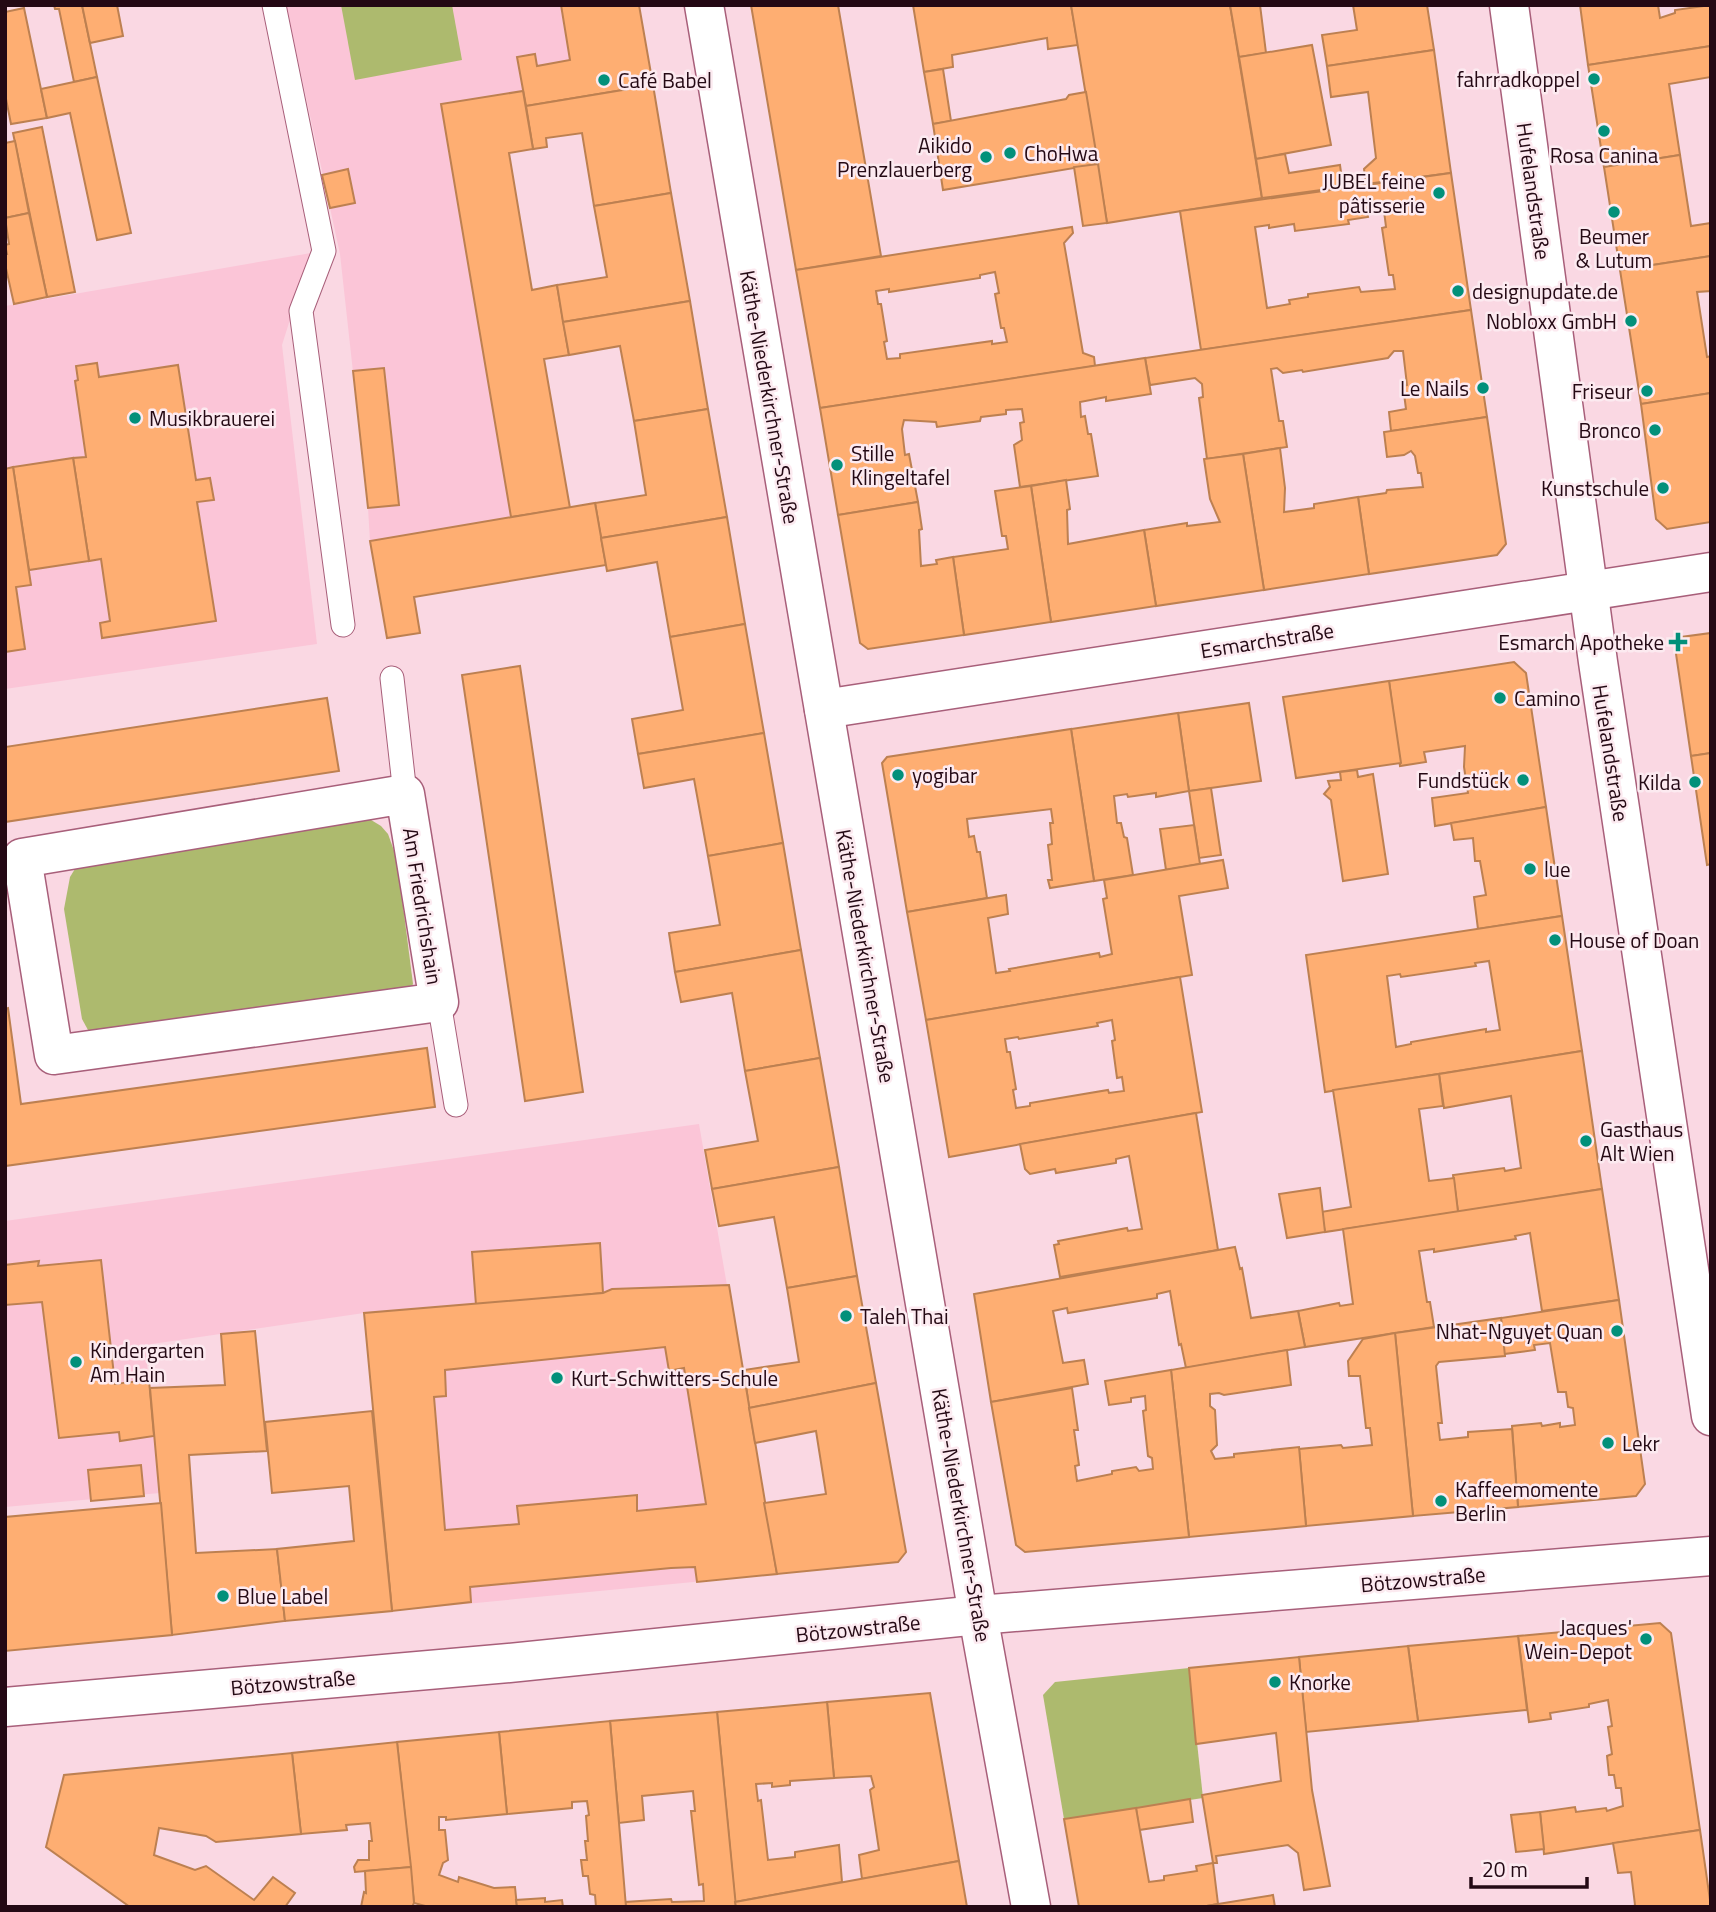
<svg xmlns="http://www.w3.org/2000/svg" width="1716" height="1912" font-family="'Titillium Web',sans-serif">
  <rect width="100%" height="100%" fill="#fad8e3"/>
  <g fill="#fbc5d7">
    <path d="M286,5H560L570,60L537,66L535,54L517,57L533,149L509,153L532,289L557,285L569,355L544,359L570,507L595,503L606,565L415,597L420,633L387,638L370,541L368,508L340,254Z"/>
    <path d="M311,253L282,345L317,644L5,689V306Z"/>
    <path d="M699,1124L777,1574L392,1611L364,1313L145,1345L160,1493L5,1507V1221Z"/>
  </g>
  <g fill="#adba6e">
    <path d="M341,5H452L462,60L355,80Z"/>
    <path d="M363,815L381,826L388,834L397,859L413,984L410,990L96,1037L88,1030L82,1019L64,909L70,877L78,864Z"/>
    <path d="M1189,1668L1203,1798L1064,1819L1043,1695L1055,1682Z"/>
  </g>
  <g fill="#feae72" stroke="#bd8051" stroke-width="2" fill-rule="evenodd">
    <path d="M54,5H82L97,77L74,82L59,9H55Z"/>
    <path d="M82,5H117L123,36L90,43Z"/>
    <path d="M561,5H639L653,85L526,106L517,57L535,54L537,66L570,60Z"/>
    <path d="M751,5H838L881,256L796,270Z"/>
    <path d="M913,5H1071L1078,45L1048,49L1047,38L952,55L953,67L924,72Z"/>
    <path d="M1071,5H1230L1262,198L1107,223Z"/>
    <path d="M1230,5H1260L1266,53L1239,57Z"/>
    <path d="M1353,5H1427L1434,50L1327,66L1322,35L1357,30Z"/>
    <path d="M1580,5H1658L1660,18L1675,13V10L1711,5V46L1588,65Z"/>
    <path d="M24,8L47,118L11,124L5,94V12Z"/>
    <path d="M1312,45L1331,145L1256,159L1239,57Z"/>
    <path d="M1711,46V77L1669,84L1680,155L1604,167L1588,65Z"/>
    <path d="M1434,50L1451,173L1366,184L1364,169L1376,158L1368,92L1331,97L1327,66Z"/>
    <path d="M943,69L951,121L933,124L924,72Z"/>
    <path d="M97,77L131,233L97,240L70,113L47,118L41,89Z"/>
    <path d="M653,85L671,193L594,206L582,133L546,138L547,147L533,149L526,106Z"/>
    <path d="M523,91L533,149L509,153L532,290L557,285L569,355L544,359L570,508L511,517L441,104Z"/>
    <path d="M1086,92L1098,164L943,190L933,124L1066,99L1069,95Z"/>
    <path d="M42,127L75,292L47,297L13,133Z"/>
    <path d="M15,141L29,213L5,218V143Z"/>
    <path d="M1285,154L1289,173L1340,165L1343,187L1262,198L1256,159Z"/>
    <path d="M1680,155L1691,226L1711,223V256L1620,270L1604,167Z"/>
    <path d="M1098,164L1107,223L1083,226L1074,167Z"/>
    <path d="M348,169L355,203L330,208L322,175Z"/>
    <path d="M1451,173L1471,310L1201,350L1180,211ZM1384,211L1386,227L1382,228L1389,275H1393L1395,289L1361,292L1359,287L1308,294V297L1289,300L1290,304L1267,308L1255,227L1269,225V228L1294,224L1295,231L1349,224L1348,220L1368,217L1367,212Z"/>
    <path d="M671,193L690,301L563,322L557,285L607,277L594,206Z"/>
    <path d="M29,213L47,297L14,304L5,264V254H7L5,245L9,244L5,218Z"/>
    <path d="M1072,227L1073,233L1064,243L1083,353L1094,357L1095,366L820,408L796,270ZM995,272L999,293L995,294L1001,328H1004L1007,342L992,344V341L900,354V358L887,359L884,342L887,341L881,304H878L876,291L889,289V292L980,278V275Z"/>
    <path d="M1711,256V291L1697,292L1707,357L1711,356V393L1641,404L1620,270Z"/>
    <path d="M690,301L708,409L634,421L620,346L569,355L563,322Z"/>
    <path d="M1471,310L1487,417L1391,431L1389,412L1406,409L1403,386L1407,385L1403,351H1394L1388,358L1303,372L1302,370L1283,373L1277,368L1271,369L1279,421H1283L1287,447L1207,459L1199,398L1203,397L1202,384L1195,378L1150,385L1145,358Z"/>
    <path d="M1145,358L1151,394L1106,401V397L1080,402L1081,417L1085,416L1088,434H1091L1098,476L1020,487L1014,445L1022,440L1020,423L1024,422L1022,409L1006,410V414L981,417L980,421L937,427L936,422L904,420L902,429L905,455L909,454L918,502L838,515L820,408Z"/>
    <path d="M97,363L99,377L178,365L196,480L210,478L214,500L197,502L216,621L102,638L100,623L110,621L101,559L89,561L73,458L86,457L75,381L78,380L76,366Z"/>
    <path d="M384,368L399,505L368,508L353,371Z"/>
    <path d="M1711,393V522L1667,529L1656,519L1641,404Z"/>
    <path d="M708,409L727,517L601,538L595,503L646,495L634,421Z"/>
    <path d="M1487,417L1506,544L1497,555L1369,574L1358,497L1386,493L1387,490L1423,487L1421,473H1418L1415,456L1411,451L1404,455L1387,457L1384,432Z"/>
    <path d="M1280,448L1285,488L1284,512L1314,508V504L1358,497L1369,574L1264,590L1243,454Z"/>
    <path d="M1243,454L1264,590L1156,606L1144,530L1187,523V526L1220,522L1210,499L1204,459Z"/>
    <path d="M73,458L89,561L29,570L13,467Z"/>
    <path d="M13,467L31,585L16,587L25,649L5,652V469Z"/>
    <path d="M1066,480L1070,509L1067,510L1068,544L1144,530L1156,606L1051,622L1031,486Z"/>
    <path d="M1031,486L1051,622L964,635L953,557L1008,549L1006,536H1002L995,491Z"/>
    <path d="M918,502L922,529L919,530L921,566L937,564L936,560L953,557L964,635L868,649L860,643L838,515Z"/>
    <path d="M595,503L606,565L414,597L420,633L387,638L370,541Z"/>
    <path d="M727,517L745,624L670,637L657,562L607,571L601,538Z"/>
    <path d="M745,624L764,733L638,754L632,719L683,710L670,637Z"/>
    <path d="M1711,633V753L1691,756L1675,647L1681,637Z"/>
    <path d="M1514,662L1526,673L1546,807L1435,826L1432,798L1468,793L1464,767L1465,746L1424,752L1426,762L1400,766L1389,681Z"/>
    <path d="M520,666L583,1092L525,1101L462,675Z"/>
    <path d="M1389,681L1401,763L1296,778L1283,697Z"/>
    <path d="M327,698L339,771L5,822V747Z"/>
    <path d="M1249,703L1261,781L1189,791L1178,713Z"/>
    <path d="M1178,713L1189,791L1156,797V793L1128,797L1127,794L1114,796L1117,823H1121L1124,837L1127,838L1133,875L1094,881L1071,729Z"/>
    <path d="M1071,729L1094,881L1050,888L1048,880H1052L1048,845L1052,844L1050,823H1053L1051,809L967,819L969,837L974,836L977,852H980L987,898L907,912L882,763L887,757Z"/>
    <path d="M764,733L783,843L708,856L694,779L644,788L638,754Z"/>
    <path d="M1711,753V864L1707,865L1691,756Z"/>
    <path d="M1357,770L1358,777L1373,774L1388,874L1343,881L1331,800L1324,794L1330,787L1328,781L1341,780L1340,772Z"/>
    <path d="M1211,788L1221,855L1199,858L1189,791Z"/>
    <path d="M1546,807L1562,916L1478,929L1474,897L1486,895L1480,861H1475L1473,838L1454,840L1451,823Z"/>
    <path d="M1194,825L1200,864L1166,870L1160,829Z"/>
    <path d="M783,843L801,950L675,972L669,933L720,925L708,856Z"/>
    <path d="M1223,860L1228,888L1179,896L1192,975L926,1020L907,912L1006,895L1008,914L988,918L996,973L1010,971L1009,969L1099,953L1100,957L1112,954L1103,899L1107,898L1104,880Z"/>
    <path d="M1562,916L1582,1051L1325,1092L1306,955ZM1489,961L1500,1030L1486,1032V1029L1411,1042V1044L1396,1047L1387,976L1400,974L1401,977L1476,966L1475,963Z"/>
    <path d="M801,950L820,1058L745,1071L732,993L681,1002L675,972Z"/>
    <path d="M1180,977L1202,1112L949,1157L926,1020ZM1112,1020L1115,1040L1112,1041L1117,1078L1122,1077L1124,1091L1109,1093L1108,1090L1030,1103V1106L1016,1108L1013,1090L1016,1089L1010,1052H1007L1005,1039L1018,1037L1019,1039L1098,1026L1097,1023Z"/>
    <path d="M8,1008L21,1104L427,1048L435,1107L5,1166V1009Z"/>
    <path d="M1582,1051L1602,1189L1458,1212L1453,1175L1504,1168L1505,1171L1521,1168L1511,1096L1444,1108L1439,1074Z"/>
    <path d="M820,1058L839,1167L712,1189L705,1150L758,1141L745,1071Z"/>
    <path d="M1439,1074L1443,1106L1419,1109L1429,1181L1454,1178L1458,1212L1325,1232L1321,1212L1351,1207L1333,1090Z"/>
    <path d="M1196,1113L1218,1250L1060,1277L1054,1245L1059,1244L1058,1241L1127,1228L1128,1231L1142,1229L1129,1156L1116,1159V1163L1056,1173L1055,1169L1030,1174L1025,1169L1020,1144Z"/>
    <path d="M839,1167L857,1276L787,1288L774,1217L719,1226L712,1189Z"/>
    <path d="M1320,1188L1325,1232L1287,1238L1279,1194Z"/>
    <path d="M1602,1189L1619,1300L1542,1311L1530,1233L1515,1236L1516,1239L1434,1252V1249L1419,1251L1427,1302H1430L1434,1327L1305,1347L1298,1311L1339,1303L1340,1306L1353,1304L1343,1229Z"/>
    <path d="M600,1243L603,1293L476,1305L472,1252Z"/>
    <path d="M1235,1247L1240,1269L1242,1268L1251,1318L1298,1311L1305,1347L1186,1368L1181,1344L1179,1345L1170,1291L1157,1294V1298L1068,1313L1067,1308L1053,1311L1063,1363L1084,1360L1088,1384L991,1402L974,1294Z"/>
    <path d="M101,1260L115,1384L149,1380L154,1436L120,1441L119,1432L59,1438L42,1302L5,1305V1265L39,1261L38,1266Z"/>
    <path d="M857,1276L876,1383L749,1408L744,1370L799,1362L787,1288Z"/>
    <path d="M729,1285L777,1574L697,1582L695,1567L671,1568L470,1587L471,1602L392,1611L364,1313L603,1293L612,1289ZM665,1347L669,1371L684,1368L706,1504L637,1511V1495L517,1506L519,1524L445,1530L434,1397L446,1396L445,1370Z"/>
    <path d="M1619,1300L1645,1484L1636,1496L1518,1507L1512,1426L1541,1423L1542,1426L1560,1423V1427L1575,1425L1573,1408L1568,1407L1566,1392H1558L1550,1343L1534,1345L1535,1350L1504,1354L1501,1318Z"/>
    <path d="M1501,1318L1505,1356L1439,1362L1436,1366L1442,1423H1438L1440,1440L1468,1437V1432L1512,1429L1518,1507L1413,1516L1395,1333Z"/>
    <path d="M255,1331L267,1451L189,1455L196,1553L277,1549L285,1621L172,1635L150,1388L225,1385L221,1334Z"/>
    <path d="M1395,1333L1413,1516L1306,1526L1299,1449L1341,1445L1343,1448L1372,1445L1370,1428H1366L1360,1376H1349L1348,1361L1363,1339Z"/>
    <path d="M1287,1350L1291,1385L1224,1395L1219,1393L1210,1394V1406L1215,1410L1217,1445L1211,1451L1215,1459L1234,1457V1454L1299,1447L1306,1526L1189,1537L1171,1370Z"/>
    <path d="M1171,1370L1189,1537L1025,1552L1016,1545L991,1402L1072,1388L1078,1430H1074L1079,1465L1075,1466L1077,1481L1112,1474V1471L1136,1467L1139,1471L1153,1469L1152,1458L1148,1456L1143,1411L1146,1410L1145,1396L1131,1398V1402L1109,1405L1105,1381Z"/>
    <path d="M876,1383L906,1552L898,1562L777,1574L764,1503L826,1494L816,1431L755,1443L749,1408Z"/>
    <path d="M372,1411L392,1611L285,1621L277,1549L354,1541L349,1486L272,1493L265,1422Z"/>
    <path d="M141,1465L144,1496L91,1501L88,1470Z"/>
    <path d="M161,1503L172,1635L5,1651V1517Z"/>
    <path d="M1660,1623L1671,1633L1700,1830L1544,1854L1540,1812L1575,1807L1576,1812L1606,1808L1607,1811L1623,1806L1621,1788H1616L1614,1775H1609L1607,1756L1612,1754L1608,1727L1612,1726L1608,1700L1589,1704V1707L1550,1713L1551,1719L1529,1722L1518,1636Z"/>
    <path d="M1518,1636L1527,1710L1418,1721L1408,1646Z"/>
    <path d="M1408,1646L1418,1721L1306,1732L1299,1657Z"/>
    <path d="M1299,1657L1312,1790L1330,1886L1304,1890L1298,1853L1288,1845L1216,1856L1217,1863H1213L1202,1795L1281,1781L1276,1733L1196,1744L1189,1668Z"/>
    <path d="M930,1693L959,1861L862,1879L859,1855L879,1850L870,1790L874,1787L871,1776L834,1778L827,1702Z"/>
    <path d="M827,1702L834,1778L790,1781V1785L772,1787V1783L756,1784L758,1801L761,1800L768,1860L795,1857V1852L839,1845L842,1882L735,1902L717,1712Z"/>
    <path d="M717,1712L736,1907H626L625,1902L671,1899L672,1902L704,1901L703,1884L699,1885L691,1811H695L693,1791L642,1796L644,1820L619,1823L610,1721Z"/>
    <path d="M610,1721L619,1823L626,1907H596L595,1895L590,1894L588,1876H583L581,1860H587L585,1841H588L586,1816L589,1815L587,1801L572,1802V1808L507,1814L499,1732Z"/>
    <path d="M499,1732L507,1814L446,1820V1817H439V1830H445L448,1860L443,1863L439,1875L458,1882L459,1877L494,1888L515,1887L517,1907H429L414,1903L397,1742Z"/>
    <path d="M397,1742L411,1867L355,1872L354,1867L358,1860H369V1841H372L370,1823L346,1825L347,1830L301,1834L292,1753Z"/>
    <path d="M292,1753L301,1834L216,1842L206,1836L159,1828L154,1855L195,1870L206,1866L254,1900L273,1877L295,1893L285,1907H130L46,1847L64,1775Z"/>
    <path d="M1190,1799L1193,1822L1139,1830L1136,1808Z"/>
    <path d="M1136,1808L1149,1882L1164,1880V1876L1197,1871L1196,1866L1213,1863L1218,1904L1201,1907H1079L1064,1819Z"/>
    <path d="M1540,1812L1544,1849L1516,1852L1511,1815Z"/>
    <path d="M1700,1830L1711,1907H1632L1635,1905L1631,1872L1618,1873L1613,1843Z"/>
    <path d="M959,1861L967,1907H736L735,1902Z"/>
    <path d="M411,1867L414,1903L412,1907H361L364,1892L366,1893L365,1871Z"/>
    <path d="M1273,1895L1275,1907H1201L1218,1904Z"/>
    <path d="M545,1898V1902L562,1900L563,1907H517L516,1900Z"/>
  </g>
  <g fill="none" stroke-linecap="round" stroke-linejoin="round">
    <g stroke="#a85f7a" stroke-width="25">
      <g id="lane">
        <path d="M274,5L324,251L301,311L343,625"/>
        <path d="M392,678L405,794"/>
        <path d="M439,1002L456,1105"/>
      </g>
    </g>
    <g stroke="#a85f7a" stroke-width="41">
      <g id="street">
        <path d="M704,5L978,1615L1031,1907"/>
        <path d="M1509,5L1598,662L1711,1416"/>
        <path d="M824,709L1711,572"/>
        <path d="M405,794L439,1002L54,1055L22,858Z"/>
        <path d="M5,1707L509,1663L978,1615L1711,1556"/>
      </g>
    </g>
    <use href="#lane" stroke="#fff" stroke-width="23"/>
    <use href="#street" stroke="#fff" stroke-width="38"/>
  </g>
  <g fill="#02907a" stroke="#fceaf0" stroke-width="2.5">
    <circle cx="1594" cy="79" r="7"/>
    <circle cx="604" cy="80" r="7"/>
    <circle cx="1604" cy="131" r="7"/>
    <circle cx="1010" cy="153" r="7"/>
    <circle cx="986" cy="157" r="7"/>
    <circle cx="1439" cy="193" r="7"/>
    <circle cx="1614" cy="212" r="7"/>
    <circle cx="1458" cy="291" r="7"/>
    <circle cx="1631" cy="321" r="7"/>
    <circle cx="1483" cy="388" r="7"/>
    <circle cx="1647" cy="391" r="7"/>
    <circle cx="135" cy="418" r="7"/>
    <circle cx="1655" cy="430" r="7"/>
    <circle cx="837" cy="465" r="7"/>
    <circle cx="1663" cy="488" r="7"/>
    <path d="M1674.5 631.5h7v7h7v7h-7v7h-7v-7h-7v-7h7z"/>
    <circle cx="1500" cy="698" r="7"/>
    <circle cx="898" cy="775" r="7"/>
    <circle cx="1523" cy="780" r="7"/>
    <circle cx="1695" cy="782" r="7"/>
    <circle cx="1530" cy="869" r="7"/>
    <circle cx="1555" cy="940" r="7"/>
    <circle cx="1586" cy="1141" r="7"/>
    <circle cx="846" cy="1316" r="7"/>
    <circle cx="1617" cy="1331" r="7"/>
    <circle cx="76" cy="1362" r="7"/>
    <circle cx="557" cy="1378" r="7"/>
    <circle cx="1608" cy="1443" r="7"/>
    <circle cx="1441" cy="1501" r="7"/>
    <circle cx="223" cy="1596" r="7"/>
    <circle cx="1646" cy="1639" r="7"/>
    <circle cx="1275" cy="1682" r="7"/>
  </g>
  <g text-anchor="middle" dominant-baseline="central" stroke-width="5" stroke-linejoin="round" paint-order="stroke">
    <g font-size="21" fill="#240914" stroke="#fceaf0" text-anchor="start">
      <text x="1580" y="79" text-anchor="end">fahrradkoppel</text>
      <text x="618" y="80">Café Babel</text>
      <text x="972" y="145" text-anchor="end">Aikido<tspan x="972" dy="24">Prenzlauerberg</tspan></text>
      <text x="1024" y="153">ChoHwa</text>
      <text x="1604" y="155" text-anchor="middle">Rosa Canina</text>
      <text x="1425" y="181" text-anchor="end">JUBEL feine<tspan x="1425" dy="24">pâtisserie</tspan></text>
      <text x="1614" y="236" text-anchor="middle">Beumer<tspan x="1614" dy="24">&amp; Lutum</tspan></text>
      <text x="1472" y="291">designupdate.de</text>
      <text x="1617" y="321" text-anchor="end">Nobloxx GmbH</text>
      <text x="1469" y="388" text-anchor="end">Le Nails</text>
      <text x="1633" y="391" text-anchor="end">Friseur</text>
      <text x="149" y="418">Musikbrauerei</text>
      <text x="1641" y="430" text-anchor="end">Bronco</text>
      <text x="851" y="453">Stille<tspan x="851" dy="24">Klingeltafel</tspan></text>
      <text x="1649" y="488" text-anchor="end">Kunstschule</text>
      <text x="1664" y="642" text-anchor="end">Esmarch Apotheke</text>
      <text x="1514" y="698">Camino</text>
      <text x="912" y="775">yogibar</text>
      <text x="1509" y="780" text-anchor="end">Fundstück</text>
      <text x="1681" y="782" text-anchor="end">Kilda</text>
      <text x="1544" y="869">lue</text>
      <text x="1569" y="940">House of Doan</text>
      <text x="1600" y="1129">Gasthaus<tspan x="1600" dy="24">Alt Wien</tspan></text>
      <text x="860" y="1316">Taleh Thai</text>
      <text x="1603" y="1331" text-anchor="end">Nhat-Nguyet Quan</text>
      <text x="90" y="1350">Kindergarten<tspan x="90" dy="24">Am Hain</tspan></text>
      <text x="571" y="1378">Kurt-Schwitters-Schule</text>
      <text x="1622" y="1443">Lekr</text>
      <text x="1455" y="1489">Kaffeemomente<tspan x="1455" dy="24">Berlin</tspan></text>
      <text x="237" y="1596">Blue Label</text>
      <text x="1632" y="1627" text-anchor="end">Jacques'<tspan x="1632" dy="24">Wein-Depot</tspan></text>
      <text x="1289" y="1682">Knorke</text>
    </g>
    <g font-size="21" fill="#240914" stroke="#fceaf0">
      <text transform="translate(1534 191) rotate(82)">Hufelandstraße</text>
      <text transform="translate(770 397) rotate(80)">Käthe-Niederkirchner-Straße</text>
      <text transform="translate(1267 640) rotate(-9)">Esmarchstraße</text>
      <text transform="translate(1611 753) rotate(81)">Hufelandstraße</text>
      <text transform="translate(423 906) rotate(81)">Am Friedrichshain</text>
      <text transform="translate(866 956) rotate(80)">Käthe-Niederkirchner-Straße</text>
      <text transform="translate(962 1515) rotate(80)">Käthe-Niederkirchner-Straße</text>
      <text transform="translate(1423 1579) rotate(-5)">Bötzowstraße</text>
      <text transform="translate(858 1628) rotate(-6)">Bötzowstraße</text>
      <text transform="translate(293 1682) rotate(-5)">Bötzowstraße</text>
    </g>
  </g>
  <rect width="1716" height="1912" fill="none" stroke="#240914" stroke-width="14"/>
  <path d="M1471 1877v10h116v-10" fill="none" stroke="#240914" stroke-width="3.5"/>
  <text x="1482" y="1877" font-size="21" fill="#240914" stroke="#fceaf0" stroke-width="5" paint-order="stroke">20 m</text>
</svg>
